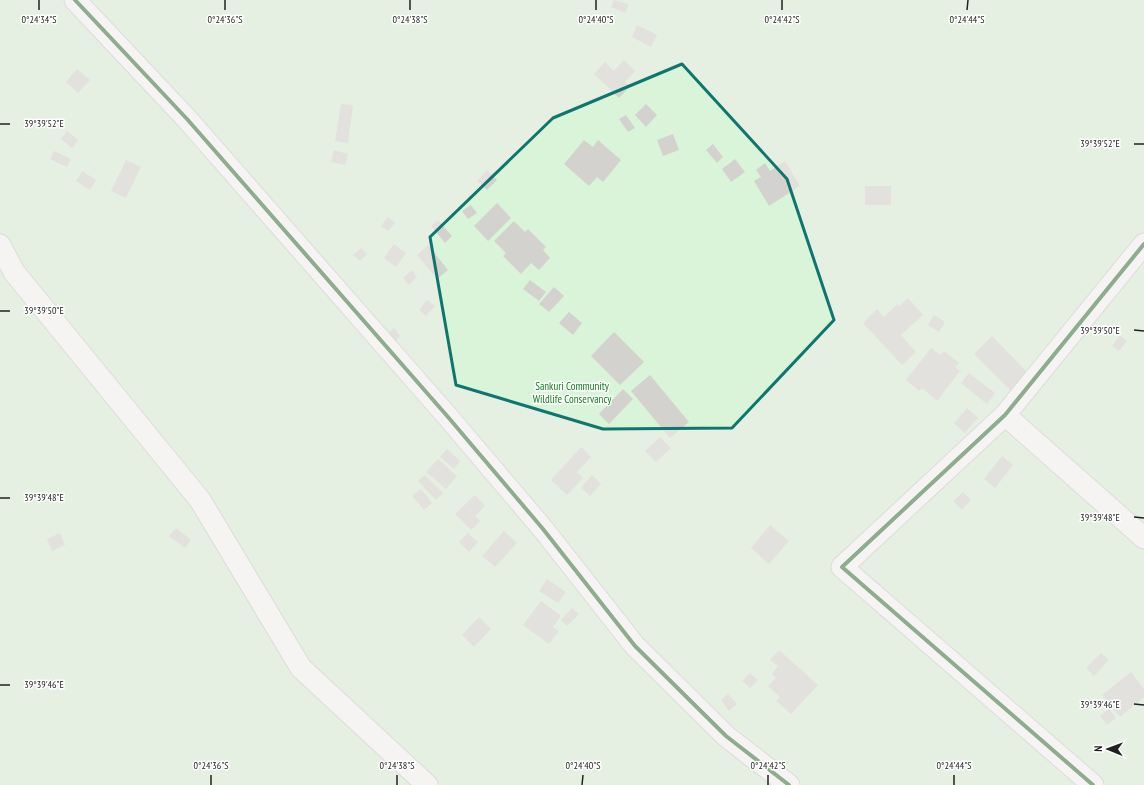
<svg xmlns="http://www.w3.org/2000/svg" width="1144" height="785" font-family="'PT Sans Narrow',sans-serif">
  <rect width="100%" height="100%" fill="#efedea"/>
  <rect fill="#d9f4d9" x="0" y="0" width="1144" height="785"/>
  <g fill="#d4d2cf">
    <path d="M614,0L629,4L625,13L611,7Z"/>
    <path d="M637,25L657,35L651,47L632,37Z"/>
    <path d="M624,60L635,71L625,82L630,86L619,98L594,74L605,62L614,71Z"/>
    <path d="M77,69L90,80L78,93L66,82Z"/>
    <path d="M341,104L353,105L348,143L335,141Z"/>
    <path d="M646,104L657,115L646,127L635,115Z"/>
    <path d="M626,115L635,128L628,132L619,119Z"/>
    <path d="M67,131L78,140L72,148L61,139Z"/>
    <path d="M673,134L679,150L663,156L657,140Z"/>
    <path d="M584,140L593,147L598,140L621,160L603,182L597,177L589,186L564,164Z"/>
    <path d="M713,144L723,157L717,163L706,150Z"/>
    <path d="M334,150L348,154L345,165L331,162Z"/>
    <path d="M54,151L71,159L67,167L50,159Z"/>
    <path d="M735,159L745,172L731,182L722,169Z"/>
    <path d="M126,160L141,167L126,198L111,191Z"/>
    <path d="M785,161L800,186L769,206L754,181L761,177L756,170L765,163L770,171Z"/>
    <path d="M487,170L497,180L487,190L477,181Z"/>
    <path d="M82,171L96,180L90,190L76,181Z"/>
    <rect x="865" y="186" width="26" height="19"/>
    <path d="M497,203L511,218L488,241L474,226Z"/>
    <path d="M471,205L477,213L468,219L462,211Z"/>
    <path d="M388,217L395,223L388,231L381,226Z"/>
    <path d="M438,220L452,236L445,243L431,226Z"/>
    <path d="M514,221L525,232L528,229L546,247L543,250L550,258L539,270L531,263L521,274L503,256L506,253L494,241Z"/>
    <path d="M394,244L406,253L396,267L384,258Z"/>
    <path d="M428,245L448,270L437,279L417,255Z"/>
    <path d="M361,248L367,254L360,261L353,255Z"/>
    <path d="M412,270L417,277L409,285L403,278Z"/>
    <path d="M530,280L546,292L539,301L523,289Z"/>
    <path d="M554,287L564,296L549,312L539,304Z"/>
    <path d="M908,298L923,315L901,335L916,352L902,365L863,323L877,309L884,317L897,304L899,306Z"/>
    <path d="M427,300L435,306L426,316L419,310Z"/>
    <path d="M569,312L582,323L573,335L559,323Z"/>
    <path d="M934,315L945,322L939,332L928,325Z"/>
    <path d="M394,328L400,336L393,343L386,335Z"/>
    <path d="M614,332L644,362L620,385L591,356Z"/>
    <path d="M1120,335L1127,341L1119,351L1112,346Z"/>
    <path d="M992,336L1028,373L1011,391L974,354Z"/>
    <path d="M931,348L940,355L944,351L959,363L955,367L960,371L937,401L922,388L919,391L906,380Z"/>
    <path d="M969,373L995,393L987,404L961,383Z"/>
    <path d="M650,375L689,422L670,438L631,391Z"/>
    <path d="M623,389L633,399L609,424L599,414Z"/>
    <path d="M967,408L978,418L965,433L954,423Z"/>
    <path d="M660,437L671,448L656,462L645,451Z"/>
    <path d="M581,447L591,457L577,472L583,478L567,495L551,480Z"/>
    <path d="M447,449L460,461L454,469L440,457Z"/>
    <path d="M1002,456L1013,465L995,488L984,479Z"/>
    <path d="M438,459L457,476L446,489L426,472Z"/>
    <path d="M425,475L443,493L436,500L418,481Z"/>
    <path d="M592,475L601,484L590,496L581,488Z"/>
    <path d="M421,489L432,503L424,510L412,496Z"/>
    <path d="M963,492L971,500L962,510L953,501Z"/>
    <path d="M475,495L485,506L475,516L480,521L471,530L455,514Z"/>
    <path d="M770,525L789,541L769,564L751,548Z"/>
    <path d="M176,528L191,540L185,548L169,536Z"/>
    <path d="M504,531L517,543L495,567L482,556Z"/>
    <path d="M60,533L65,545L52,551L47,539Z"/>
    <path d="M468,533L478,542L469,552L459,542Z"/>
    <path d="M547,579L566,592L558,603L539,591Z"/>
    <path d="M541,601L561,616L553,627L559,631L549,644L523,625Z"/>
    <path d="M572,608L579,614L567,626L561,620Z"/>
    <path d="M479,617L491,629L474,647L462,635Z"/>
    <path d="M779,650L818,685L791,714L776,701L780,697L768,686L776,678L772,674L778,666L770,660Z"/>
    <path d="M1101,653L1109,660L1094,676L1086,668Z"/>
    <path d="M1131,672L1144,689V697L1120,717L1102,695Z"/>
    <path d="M750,673L758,680L750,688L742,681Z"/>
    <path d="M728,694L737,704L729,711L721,700Z"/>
    <path d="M1109,709L1116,718L1107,725L1100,716Z"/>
  </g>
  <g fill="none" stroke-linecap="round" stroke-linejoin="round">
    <g stroke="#c8c7c6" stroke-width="23">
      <g id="minor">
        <path d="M75,0L187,119L448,417L543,529L635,646L726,736L789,785"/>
        <path d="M0,245L14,272L200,500L301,668L427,785"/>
        <path d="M1005,415L1144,538"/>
        <path d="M1093,785L842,567L1005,415L1144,244"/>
      </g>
    </g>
    <use href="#minor" stroke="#fdfcfc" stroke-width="21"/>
    <g stroke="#fff" stroke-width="6">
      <g id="cycleway">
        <path d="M75,0L187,119L448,417L543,529L635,646L726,736L789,785"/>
        <path d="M1093,785L842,567L1005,415L1144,244"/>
      </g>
    </g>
    <use href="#cycleway" stroke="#1b5e20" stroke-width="4"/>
  </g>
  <path d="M0 0H1144V785H0ZM682,64L787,179L834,320L732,428L603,429L456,385L430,237L553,118Z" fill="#efedea" fill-opacity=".55" fill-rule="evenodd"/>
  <path fill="none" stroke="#0f766e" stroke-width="3" stroke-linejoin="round" d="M682,64L787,179L834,320L732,428L603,429L456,385L430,237L553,118Z"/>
  <path fill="none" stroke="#212121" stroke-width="1.5" d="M39,10V0M225,10V0M410,10V0M596,10V0M782,10V0M967,10L968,0M0,124H10M1134,144H1144M0,311H10M1134,330L1144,331M0,498H10M1134,517L1144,518M0,685H10M1134,704L1144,705M211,785V775M397,785V775M582,785L583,775M768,785V775M954,785V775"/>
  <g text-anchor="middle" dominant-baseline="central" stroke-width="3" stroke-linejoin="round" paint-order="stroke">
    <g font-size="11" fill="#0f7f17" stroke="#fff">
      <text x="572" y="386">Sankuri Community<tspan x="572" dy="13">Wildlife Conservancy</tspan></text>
    </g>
  </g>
  <g font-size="10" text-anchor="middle" fill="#212121" stroke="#fff" stroke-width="3" stroke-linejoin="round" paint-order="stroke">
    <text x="39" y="23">0°24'34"S</text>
    <text x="225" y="23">0°24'36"S</text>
    <text x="410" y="23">0°24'38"S</text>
    <text x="596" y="23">0°24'40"S</text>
    <text x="782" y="23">0°24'42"S</text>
    <text x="967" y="23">0°24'44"S</text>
    <text x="44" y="127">39°39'52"E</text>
    <text x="1100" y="147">39°39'52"E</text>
    <text x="44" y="314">39°39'50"E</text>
    <text x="1100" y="334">39°39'50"E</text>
    <text x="44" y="501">39°39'48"E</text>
    <text x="1100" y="521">39°39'48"E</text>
    <text x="44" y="688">39°39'46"E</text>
    <text x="1100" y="708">39°39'46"E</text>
    <text x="211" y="769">0°24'36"S</text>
    <text x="397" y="769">0°24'38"S</text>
    <text x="583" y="769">0°24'40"S</text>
    <text x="768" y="769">0°24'42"S</text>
    <text x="954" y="769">0°24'44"S</text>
  </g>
  <g transform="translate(1108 749) rotate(271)" stroke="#ffffff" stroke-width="3" paint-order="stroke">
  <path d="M0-3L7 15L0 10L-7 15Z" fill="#212121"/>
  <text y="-6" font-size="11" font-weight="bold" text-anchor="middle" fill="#212121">N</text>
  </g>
</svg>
